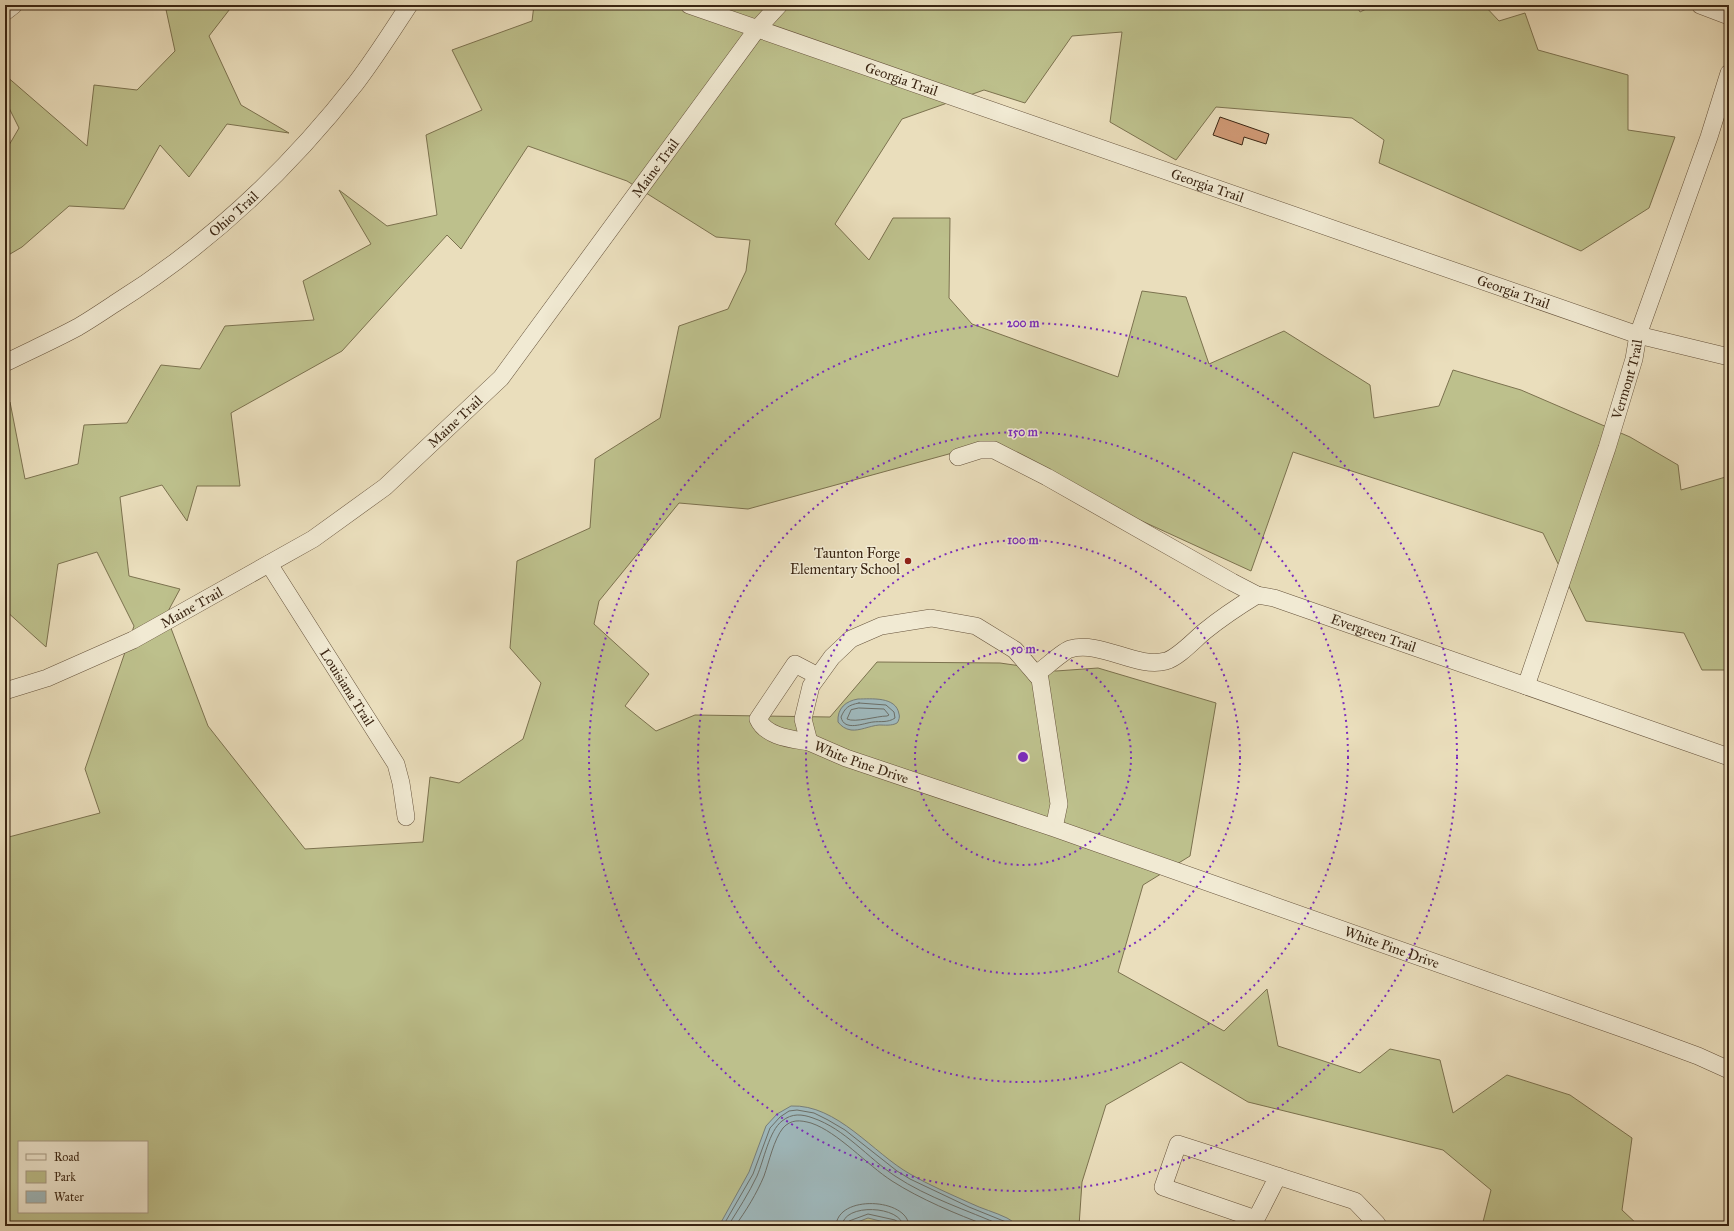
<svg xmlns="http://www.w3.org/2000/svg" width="1734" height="1231" font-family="'IM FELL Great Primer',serif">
  <rect width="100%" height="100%" fill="#eadebc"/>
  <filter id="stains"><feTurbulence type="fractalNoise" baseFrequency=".005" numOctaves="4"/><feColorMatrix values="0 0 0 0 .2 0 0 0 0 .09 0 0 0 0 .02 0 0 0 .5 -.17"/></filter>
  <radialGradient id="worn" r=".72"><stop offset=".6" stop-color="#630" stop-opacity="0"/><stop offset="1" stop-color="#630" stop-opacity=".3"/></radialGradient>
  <g fill="#bdc08c" stroke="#7c724f" fill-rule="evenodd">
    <path d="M165,5H233L209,36L241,105L289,133L227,124L189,177L160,145L124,209L69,206L22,247L5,257V152L19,128L5,100V75L87,146L94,85L137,90L175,51Z"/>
    <path d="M534,5H1356L1360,12L1374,5H1484L1499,21L1525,13L1538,50L1628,75V130L1675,137L1649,208L1581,251L1379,163L1384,140L1352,118L1216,107L1176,160L1110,122L1122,32L1072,36L1025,103L984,90L902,119L835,224L869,260L893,218H950L949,298L972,324L1118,377L1142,291L1186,297L1209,364L1284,331L1370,385L1374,418L1439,406L1453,370L1521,390L1630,437L1678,465L1681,490L1729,476V670H1702L1684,633L1586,621L1543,533L1293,452L1251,571L978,446L748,509L679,503L599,601L594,624L649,674L625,706L656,731L695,715L830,717L877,662L1000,663L1056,671L1098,668L1216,703L1190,856L1143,885L1118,972L1224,1031L1267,989L1278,1046L1360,1073L1390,1049L1440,1060L1453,1113L1507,1075L1570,1095L1632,1138L1622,1210L1639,1226H1482L1491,1190L1443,1150L1248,1102L1181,1062L1106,1105L1082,1182L1079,1226H5V838L100,813L85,769L134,626L97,552L58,564L46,647L5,610V401L10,402L25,479L78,464L84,425L127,423L161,365L200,369L225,326L314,320L303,281L371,244L339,190L387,226L437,215L426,135L482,110L452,50L532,21ZM528,146L627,181L716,237L750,240L746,271L728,309L679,326L660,418L595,459L590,528L517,561L510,648L541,683L523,739L459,783L430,777L423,842L305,849L208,726L166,615L180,589L129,576L120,497L162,485L187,521L197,486H240L231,413L342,351L447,235L461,249ZM19,1142H147V1212H19Z"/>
  </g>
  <g fill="#9fb9bd" stroke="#777e79">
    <path d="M858,699C871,699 896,696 899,714C900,716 899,721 897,723C892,726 884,725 879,725C869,726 860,731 851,730C845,729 841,726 838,722C837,708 846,701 858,699Z"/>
    <path d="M791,1106C837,1104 873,1153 910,1174C929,1185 950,1194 970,1203C982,1209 995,1212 1007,1218C1011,1220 1015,1224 1020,1226H900L868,1218L847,1226H719L749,1172L766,1126L777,1114Z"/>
  </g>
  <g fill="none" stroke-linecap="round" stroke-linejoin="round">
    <g stroke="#6c6f68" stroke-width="1">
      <path d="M859,703L886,705L894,712L895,718C888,723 880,721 873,722C864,723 844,732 841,717C845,708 848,705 859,703Z"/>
      <path d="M859,708L884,709L889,715L887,716C877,716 855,723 847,719L851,710Z"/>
      <path d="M723,1226L753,1174L770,1128L780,1117L789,1111L797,1110L814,1113L828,1120L845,1130L897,1171L910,1179L969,1207L1006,1222L1011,1226"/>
      <path d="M728,1226C738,1210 749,1193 757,1176C764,1160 769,1131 782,1121C792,1113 802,1114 813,1118C845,1129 868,1158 895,1176C928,1198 967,1210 1003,1226"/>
      <path d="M735,1226C746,1211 757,1193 764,1176C769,1162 774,1139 783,1128C791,1119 800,1120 811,1123C838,1132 867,1165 892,1181C920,1199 956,1214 988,1226"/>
      <path d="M836,1226C837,1194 908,1198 909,1226"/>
      <path d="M842,1226C843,1202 902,1206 903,1226"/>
      <path d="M847,1226L849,1221L868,1214L895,1220L898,1222V1226"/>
    </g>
  </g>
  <path fill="#d09975" stroke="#3a2512" d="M1220,117L1269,134L1266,144L1244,137L1242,145L1213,135Z"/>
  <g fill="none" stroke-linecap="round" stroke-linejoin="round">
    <g stroke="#66533c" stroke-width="18">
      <g id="minor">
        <path id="s1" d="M689,5L1638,335L1729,357"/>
        <path d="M1700,5L1729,16"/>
        <path d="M5,12L14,5"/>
        <path id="s2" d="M5,363C29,351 54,340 78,327C90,320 102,312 114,304C207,246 289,169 356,83C375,58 392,31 409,5"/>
        <path d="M958,457L980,450H994L1047,477L1232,582L1257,595"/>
        <path id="s3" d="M269,564L396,764L401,783L406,817"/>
        <path id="s4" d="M1036,674C1044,669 1063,651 1070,649C1101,640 1136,669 1166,661C1179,657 1194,640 1205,631C1221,618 1239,606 1257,595L1274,598L1729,757"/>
        <path id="s5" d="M1526,686L1607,448L1634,359L1638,335L1709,137L1729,73"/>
        <path id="s6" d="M5,691L47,678L133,640L313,539L385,487L501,378L757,29L779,5"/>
        <path d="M809,742C792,739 766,737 758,719L795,664L818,676"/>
        <path id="s7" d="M1054,828L1059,804L1040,679L1015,650L976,626L931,618L881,626L851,639L832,657L811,686L803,719L809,742L846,758L1054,828L1641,1035L1698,1056L1729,1070"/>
        <path d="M1278,1176L1256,1219L1163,1187L1178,1144L1355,1201L1377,1224V1226"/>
      </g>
    </g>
    <use href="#minor" stroke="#f1ead3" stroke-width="17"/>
  </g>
  <g fill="none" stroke="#7b2cbf" stroke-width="2" stroke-dasharray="2 4">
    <circle cx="1023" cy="757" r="108"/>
    <circle cx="1023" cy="757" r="217"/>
    <circle cx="1023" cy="757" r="325"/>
    <circle cx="1023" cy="757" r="434"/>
  </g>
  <circle fill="#8f2418" stroke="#f1ead3" stroke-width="1.5" cx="908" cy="561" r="4"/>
  <g text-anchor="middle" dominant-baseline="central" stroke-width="3" stroke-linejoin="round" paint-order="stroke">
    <g font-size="14" fill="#3a2512" stroke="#f1ead3">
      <text stroke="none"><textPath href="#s1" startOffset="225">Georgia Trail</textPath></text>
      <text stroke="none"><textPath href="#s6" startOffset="853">Maine Trail</textPath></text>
      <text stroke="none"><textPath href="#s1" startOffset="549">Georgia Trail</textPath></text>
      <text stroke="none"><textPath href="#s2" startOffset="274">Ohio Trail</textPath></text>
      <text stroke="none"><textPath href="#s1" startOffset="873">Georgia Trail</textPath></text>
      <text stroke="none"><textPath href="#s5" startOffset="323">Vermont Trail</textPath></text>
      <text stroke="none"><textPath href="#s6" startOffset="529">Maine Trail</textPath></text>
      <text stroke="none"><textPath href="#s6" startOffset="205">Maine Trail</textPath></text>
      <text stroke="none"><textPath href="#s4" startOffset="376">Evergreen Trail</textPath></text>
      <text stroke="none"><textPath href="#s3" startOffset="146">Louisiana Trail</textPath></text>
      <text stroke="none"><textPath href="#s7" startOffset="540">White Pine Drive</textPath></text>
      <text stroke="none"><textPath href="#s7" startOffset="1102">White Pine Drive</textPath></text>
    </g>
    <g font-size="14" fill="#3a2512" stroke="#f1ead3" text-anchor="end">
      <text x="900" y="553">Taunton Forge<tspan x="900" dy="16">Elementary School</tspan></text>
    </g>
  </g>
  <circle cx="1023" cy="757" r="6" fill="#7b2cbf" stroke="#f1ead3" stroke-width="2"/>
  <g font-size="12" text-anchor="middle" font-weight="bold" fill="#7b2cbf" stroke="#f1ead3" stroke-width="3" stroke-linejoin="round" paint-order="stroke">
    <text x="1023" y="327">200 m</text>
    <text x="1023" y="436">150 m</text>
    <text x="1023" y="544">100 m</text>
    <text x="1023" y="653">50 m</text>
  </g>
  <rect width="1734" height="1231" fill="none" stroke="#eadebc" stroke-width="20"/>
  <rect x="6" y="6" width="1722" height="1219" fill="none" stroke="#3a2512" stroke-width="2"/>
  <rect x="10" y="10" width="1714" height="1211" fill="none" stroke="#3a2512"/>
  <rect x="18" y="1141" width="130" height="72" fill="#f1ead3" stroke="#a89b86"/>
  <rect x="26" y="1154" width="20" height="6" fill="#f1ead3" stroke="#a89b86"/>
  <text x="54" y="1161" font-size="12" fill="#3a2512">Road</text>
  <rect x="26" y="1171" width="20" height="12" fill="#bdc08c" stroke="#a89b86"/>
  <text x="54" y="1181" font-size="12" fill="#3a2512">Park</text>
  <rect x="26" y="1191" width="20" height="12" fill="#9fb9bd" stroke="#a89b86"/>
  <text x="54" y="1201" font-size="12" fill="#3a2512">Water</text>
  <rect width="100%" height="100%" filter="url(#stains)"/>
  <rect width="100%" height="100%" fill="url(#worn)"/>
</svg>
